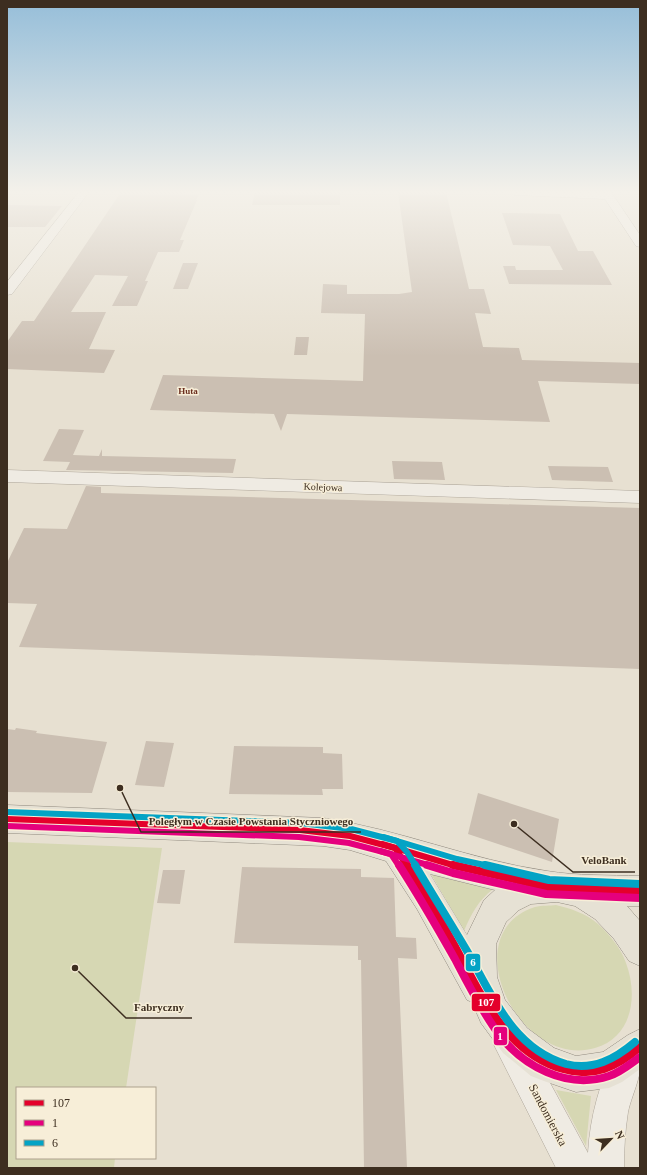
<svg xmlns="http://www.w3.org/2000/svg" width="647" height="1175" font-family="'Times New Roman',serif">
  <rect width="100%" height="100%" fill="#e7e0d1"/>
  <g fill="#d6d7b3">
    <path d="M7,842L162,848L126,1088H17V1158H115L114,1168H7Z"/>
    <path d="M431,874L493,889C478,901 471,914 464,931Z"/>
    <path d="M556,905C571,909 586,913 598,924C609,934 621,948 626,963C638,995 633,1037 595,1048C519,1070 453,933 535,907C542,905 550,906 556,905Z"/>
    <path d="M556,1090L591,1096L586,1146Z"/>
  </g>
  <g fill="#cbbfb2">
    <path d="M121,192H186L185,194H199L196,200H197L180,240H184L179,252H158L145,281H148L137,306H112L128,276L95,275L71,312H106L89,349L115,350L104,373L7,369V342L22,321H34Z"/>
    <path d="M255,192H340V205H252Z"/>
    <path d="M398,192H446L469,289H484L491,314L475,313L483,347L519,348L522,360L640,363V384L538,381L550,422L287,414L281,431L274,414L150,410L163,375L363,381L365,314L321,313L323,284L347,285V294H399L412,292Z"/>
    <path d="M7,205L62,206L45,227H7Z"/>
    <path d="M502,213L560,214L578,251H593L612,285L509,284L503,266H515L516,270H563L550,246L513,245Z"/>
    <path d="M183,263H198L188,289H173Z"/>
    <path d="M296,337H309L307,355H294Z"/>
    <path d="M59,429L84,430L73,455L99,456L102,449V456L236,459L233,473L66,470L70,462L43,461Z"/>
    <path d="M392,461L442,462L445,480L394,479Z"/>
    <path d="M548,466L608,467L613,482L552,480Z"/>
    <path d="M86,486L101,487V493L640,508V669L19,647L37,604L7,603V563L24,528L67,529Z"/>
    <path d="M16,728L37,731L36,733L107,742L92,793L7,792V729L15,730Z"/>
    <path d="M146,741L174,743L164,787L135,785Z"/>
    <path d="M234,746L323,747V753L342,754L343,789H322L323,795L229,794Z"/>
    <path d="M478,793L559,819L552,862L468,834Z"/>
    <path d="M242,867L361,869V877L394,878L396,937L416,938L417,959L398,958L407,1168H364L361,960H358V946L234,943Z"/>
    <path d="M163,870H185L180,904L157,903Z"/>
  </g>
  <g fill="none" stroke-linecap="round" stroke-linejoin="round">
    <g stroke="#ada599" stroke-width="1">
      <g id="minor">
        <path d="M79,192H89L12,294L7,295V282Z"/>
        <path d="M510,192H611L640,235V247L636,246L605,199L515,195Z"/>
        <path d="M7,470L640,491V503L7,482Z"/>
        <path d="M511,1028L523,1033L588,1153C590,1116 600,1083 615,1049L627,1044L639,1049C646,1069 632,1093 628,1112C625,1131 624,1149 624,1168H556L494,1045L499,1033Z"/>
      </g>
    </g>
    <g stroke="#928b80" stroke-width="1">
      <path id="major" d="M7,805L323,818C399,829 470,860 547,871C577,876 609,875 640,876V906H627L640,921V966L629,961L614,939L595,919L575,906L557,902L531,904L519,910L506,922L496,944L497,977L505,1000L527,1028L554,1048L576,1056L603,1052L628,1035L640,1029V1069L622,1082L609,1088L576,1092L544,1081L531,1076L503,1053L481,1023L472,1002L467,1000L417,909L386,861L350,850L323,846L7,833ZM430,874L495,890L484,900L467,935Z"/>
    </g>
    <use href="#minor" fill="#efebe3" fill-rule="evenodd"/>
    <use href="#major" fill="#e6e1d4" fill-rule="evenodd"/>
    <g stroke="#f7eed8" stroke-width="9">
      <g id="bus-1-far1">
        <path d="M7,819L300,830L350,836L395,848L407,866"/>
        <path d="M382,844L456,866"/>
      </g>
    </g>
    <g stroke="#f7eed8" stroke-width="11">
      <g id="bus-1">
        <path d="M407,865C423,891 439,917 453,943C480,992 505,1053 563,1069C593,1078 617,1067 640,1047"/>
        <path d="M453,865L548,887L640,891"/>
      </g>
    </g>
    <g stroke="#f7eed8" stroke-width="9">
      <g id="bus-2-far1">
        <path d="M7,826L299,837L349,843L391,854L399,866"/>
        <path d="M380,851L431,866"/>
      </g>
    </g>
    <g stroke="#f7eed8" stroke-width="11">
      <g id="bus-2">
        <path d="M399,865C419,896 437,927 455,959C468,984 481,1010 498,1033C522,1066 567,1090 609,1076C621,1072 630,1064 640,1057"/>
        <path d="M427,865L453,873L546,894L640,898"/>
      </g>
    </g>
    <g stroke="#f7eed8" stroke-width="9">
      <g id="bus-3-far1">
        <path d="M7,812L300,823L351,829L397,841L407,852L416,866"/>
        <path d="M384,837L457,859L489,866"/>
      </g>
    </g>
    <g stroke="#f7eed8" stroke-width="11">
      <g id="bus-3">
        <path d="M415,865C432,894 450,922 467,951C492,995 513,1049 566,1064C593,1071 615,1059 635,1042"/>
        <path d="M485,865L549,880L640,884"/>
      </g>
    </g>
    <use href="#bus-1-far1" stroke="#e4002b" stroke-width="6"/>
    <use href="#bus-1" stroke="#e4002b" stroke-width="8"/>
    <use href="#bus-2-far1" stroke="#e5007d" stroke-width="6"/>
    <use href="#bus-2" stroke="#e5007d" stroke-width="8"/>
    <use href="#bus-3-far1" stroke="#03a3c5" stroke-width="6"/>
    <use href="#bus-3" stroke="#03a3c5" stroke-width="8"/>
  </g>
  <linearGradient id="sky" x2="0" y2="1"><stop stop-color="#96bed9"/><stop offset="0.54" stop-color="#f4f1ea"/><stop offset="1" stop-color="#f4f1ea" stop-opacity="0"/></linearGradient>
  <rect width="647" height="356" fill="url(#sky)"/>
  <g text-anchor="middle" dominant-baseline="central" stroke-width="3" stroke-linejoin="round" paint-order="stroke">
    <g font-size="9" font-weight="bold" fill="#6b2e1e" stroke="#f7eed8">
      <text x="188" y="391">Huta</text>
    </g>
    <g font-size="10" fill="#3d2e20" stroke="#f7eed8">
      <text transform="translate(323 487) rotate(2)">Kolejowa</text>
    </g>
    <g font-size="12" fill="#3d2e20" stroke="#f7eed8">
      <text transform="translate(548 1115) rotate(62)">Sandomierska</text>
    </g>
  </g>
  <path fill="none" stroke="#3d2e20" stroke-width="1.5" d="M120 788L141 832H361M514 824L573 872H635M75 968L126 1018H192"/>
  <g fill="#3d2e20" stroke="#f7eed8" stroke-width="1.5">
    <circle cx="120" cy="788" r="4"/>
    <circle cx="514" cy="824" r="4"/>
    <circle cx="75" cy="968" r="4"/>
  </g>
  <g font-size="11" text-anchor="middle" font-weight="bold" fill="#3d2e20" stroke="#f7eed8" stroke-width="3" stroke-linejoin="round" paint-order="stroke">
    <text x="251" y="825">Poległym w Czasie Powstania Styczniowego</text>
    <text x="604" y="864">VeloBank</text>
    <text x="159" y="1011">Fabryczny</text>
  </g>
  <g stroke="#f7eed8" stroke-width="1.5">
    <rect x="465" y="953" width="16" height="19" rx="4" fill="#03a3c5"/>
    <rect x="471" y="993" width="30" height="19" rx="4" fill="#e4002b"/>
    <rect x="493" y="1026" width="15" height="20" rx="4" fill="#e5007d"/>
  </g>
  <g font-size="11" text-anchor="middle" font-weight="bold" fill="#fff">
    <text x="473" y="966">6</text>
    <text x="486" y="1006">107</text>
    <text x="500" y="1040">1</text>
  </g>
  <rect width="647" height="1175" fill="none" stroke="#3d2e20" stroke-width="16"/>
  <rect x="16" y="1087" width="140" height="72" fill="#f7eed8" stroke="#ada18e"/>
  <rect x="24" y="1100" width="20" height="6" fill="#e4002b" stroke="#ada18e"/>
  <text x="52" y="1107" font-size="12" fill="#3d2e20">107</text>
  <rect x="24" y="1120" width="20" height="6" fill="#e5007d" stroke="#ada18e"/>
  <text x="52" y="1127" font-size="12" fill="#3d2e20">1</text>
  <rect x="24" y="1140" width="20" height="6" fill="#03a3c5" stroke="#ada18e"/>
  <text x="52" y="1147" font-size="12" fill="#3d2e20">6</text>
  <g transform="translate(611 1139) rotate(65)" stroke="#f7eed8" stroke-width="3" paint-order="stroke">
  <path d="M0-3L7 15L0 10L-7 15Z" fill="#3d2e20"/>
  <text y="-6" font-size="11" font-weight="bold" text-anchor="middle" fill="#3d2e20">N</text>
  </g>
</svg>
